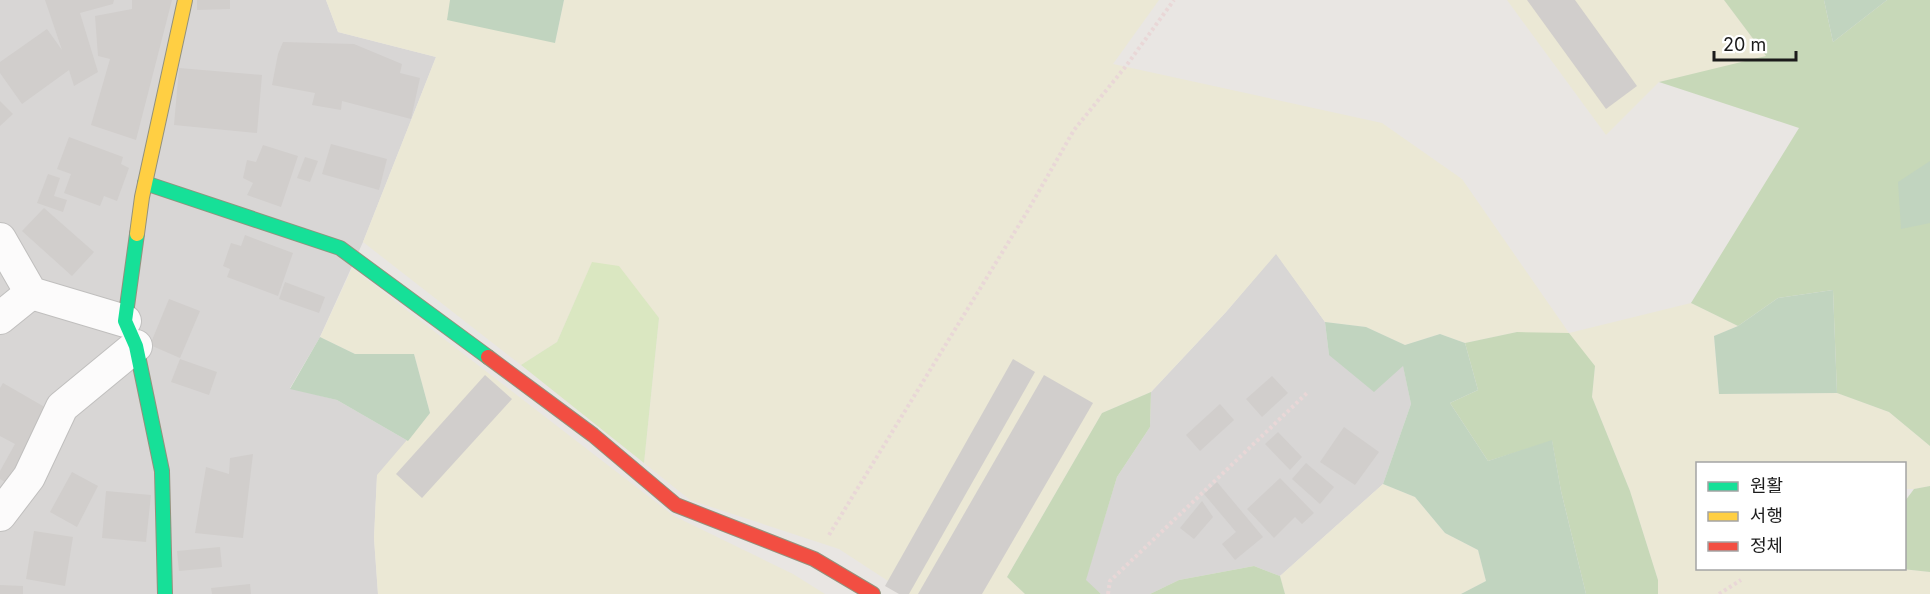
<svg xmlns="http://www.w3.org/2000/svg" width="1930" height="594" font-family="Inter,'Noto Sans KR',sans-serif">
  <rect width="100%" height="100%" fill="#e9e6e3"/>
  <g fill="#d8d6d5">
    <path d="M0,0H326L338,32L436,57L363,242L320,337L290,388L337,400L408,441L377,476L374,538L378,594H0Z"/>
    <path d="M1276,253L1325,322L1329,355L1403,365L1411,404L1383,484L1280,576L1254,566L1179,580L1150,594H1101L1085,581L1117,477L1150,427L1151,392L1226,312Z"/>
  </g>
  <g fill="#ebe8d5">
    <path d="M326,0H452L555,43L564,0H1159L1113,64L1382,123L1462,179L1569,333L1691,303L1738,326L1714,336L1719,394L1837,393L1889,412L1930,446V486L1914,489H1905L1904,464H1698V568L1902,569L1930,572V594H1658V580L1630,491L1592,397L1595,366L1517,332L1465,343L1440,334L1405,345L1366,327L1325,322L1276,254L1226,312L1151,392L1102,413L1007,577L1025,594H908L839,549L690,500L644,463L659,318L592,263L557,342L521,365L363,242L436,57L338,32Z"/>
    <path d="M1507,0H1724L1767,57L1659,82L1606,135Z"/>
    <path d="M352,268L674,516L793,574L825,594H378L374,538L377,475L430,413L414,354H355L320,337Z"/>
    <path d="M1383,484L1415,497L1445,533L1478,550L1486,581L1461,594H1285L1280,576Z"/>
  </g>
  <path fill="#dae7c1" d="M592,262L619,266L659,318L644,463L521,365L557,342Z"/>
  <g fill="#c7d8b8">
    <path d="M1724,0H1824L1833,42L1887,0H1930V446L1889,412L1837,393L1833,290L1778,298L1738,326L1691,303L1799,128L1659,82L1766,56Z"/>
    <path d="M1517,332L1569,333L1595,366L1592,397L1630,491L1658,580V594H1586L1561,491L1552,441L1488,461L1450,403L1478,390L1465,343Z"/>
    <path d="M1151,392L1150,427L1117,477L1086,580L1101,594H1025L1007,577L1102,413Z"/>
    <path d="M1930,486V572L1902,569L1904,568L1905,501L1914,489Z"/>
    <path d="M1254,566L1280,576L1285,594H1150L1179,580Z"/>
  </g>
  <g fill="#c1d4bf">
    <path d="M450,0H564L555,43L447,20Z"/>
    <path d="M1824,0H1887L1833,42Z"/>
    <path d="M1930,161V223L1901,229L1898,182Z"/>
    <path d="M1833,290L1837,393L1719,394L1714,336L1738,326L1778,298Z"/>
    <path d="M1325,322L1366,327L1405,345L1440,334L1465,343L1478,390L1450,403L1488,461L1552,440L1561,491L1586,594H1461L1486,581L1478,550L1445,533L1415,497L1383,484L1411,404L1403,366L1374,392L1329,355Z"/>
    <path d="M320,337L355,354H414L430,413L408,441L337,400L290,389Z"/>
  </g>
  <g fill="#d1cecc">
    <path d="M45,0H114L113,4L80,13L98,72L74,86L69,70L22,104L0,73V62L47,29L62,50Z"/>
    <path d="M132,0H172L136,140L91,125L110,59L98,56L95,16L132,9Z"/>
    <path d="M197,0H230V9L197,10Z"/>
    <path d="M1527,0H1575L1637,86L1606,109Z"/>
    <path d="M283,42L354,44L402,64L400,73L420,78L411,119L342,101L341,110L312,105L315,93L272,85L278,54Z"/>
    <path d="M179,68L262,75L257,133L174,125Z"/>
    <path d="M0,101L13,114L0,126Z"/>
    <path d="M69,137L123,157L121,164L129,168L117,201L104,196L100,206L64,193L71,174L57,169Z"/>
    <path d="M331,144L387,159L379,190L322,174Z"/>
    <path d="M263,145L298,156L281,207L247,195L253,183L243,178L247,160L256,162Z"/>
    <path d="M305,157L318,161L310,182L297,178Z"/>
    <path d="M48,174L60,178L54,196L67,200L63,212L37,203Z"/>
    <path d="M44,208L94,252L72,276L22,231Z"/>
    <path d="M245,235L293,253L278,296L227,277L230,269L223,266L231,243L241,246Z"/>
    <path d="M285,282L325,297L319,313L279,299Z"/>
    <path d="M169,299L200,311L180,358L150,345Z"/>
    <path d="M180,359L217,372L209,395L171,382Z"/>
    <path d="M1013,359L1035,372L909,594H899L885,586Z"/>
    <path d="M485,375L512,399L422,498L396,474Z"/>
    <path d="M1044,375L1093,403L982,594H918Z"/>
    <path d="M1272,376L1288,393L1262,417L1246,399Z"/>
    <path d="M3,383L55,413L14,487L0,479V471L15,444L0,436V388Z"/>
    <path d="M1220,404L1234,420L1200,451L1186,435Z"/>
    <path d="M1344,427L1379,452L1355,485L1320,462Z"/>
    <path d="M1278,432L1302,457L1290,470L1265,444Z"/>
    <path d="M253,454L243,538L195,533L206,467L229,474L230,458Z"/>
    <path d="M1306,463L1334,487L1320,504L1292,479Z"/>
    <path d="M72,472L98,486L77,527L50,512Z"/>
    <path d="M1280,478L1314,513L1302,524L1295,517L1274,538L1247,509Z"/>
    <path d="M1217,482L1263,537L1235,560L1222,544L1236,532L1204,494Z"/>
    <path d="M106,491L151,495L146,542L102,538Z"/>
    <path d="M1202,501L1213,517L1194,539L1180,528Z"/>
    <path d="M34,531L73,537L65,586L26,579Z"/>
    <path d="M220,547L222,567L179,571L177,551Z"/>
    <path d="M250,584L251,594H212L211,588Z"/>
    <path d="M0,585L23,586V594H0Z"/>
  </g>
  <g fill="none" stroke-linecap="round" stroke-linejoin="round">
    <g stroke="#c0bfbe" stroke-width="34">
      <g id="street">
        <path d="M0,239L31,293L125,321"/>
        <path d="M0,318L31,293"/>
        <path d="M0,515L29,477L62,407L136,346"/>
      </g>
    </g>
    <g stroke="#93917c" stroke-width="16">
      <g id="fast">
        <path d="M145,183L340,248L488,357"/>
        <path d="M137,234L125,321L136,346L162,471L165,594"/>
      </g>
    </g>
    <g stroke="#93917c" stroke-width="16">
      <path id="slow" d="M137,234L142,197L185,0"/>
    </g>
    <g stroke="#93917c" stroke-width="16">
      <path id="jam" d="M488,357L593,435L676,505L814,559L873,594"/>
    </g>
    <g stroke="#e9d7d7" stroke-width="4" stroke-dasharray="3 3" stroke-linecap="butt">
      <path d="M829,535L1027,212L1074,130L1126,66L1174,0"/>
      <path d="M1108,594L1110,581L1307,393"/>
      <path d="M1719,594L1741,580"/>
    </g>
    <use href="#street" stroke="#fcfbfb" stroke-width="32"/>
    <use href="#fast" stroke="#16e098" stroke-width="14"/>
    <use href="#slow" stroke="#ffcf43" stroke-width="14"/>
    <use href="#jam" stroke="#f24e42" stroke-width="14"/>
  </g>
  <rect x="1696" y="462" width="210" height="108" fill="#ffffff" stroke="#a4a4a4" stroke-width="1.5"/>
  <rect x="1708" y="482" width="30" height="9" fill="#16e098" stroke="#a4a4a4" stroke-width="1.5"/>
  <text x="1750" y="492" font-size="18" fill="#1b1b1b">원활</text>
  <rect x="1708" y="512" width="30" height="9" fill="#ffcf43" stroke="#a4a4a4" stroke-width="1.5"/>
  <text x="1750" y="522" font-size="18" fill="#1b1b1b">서행</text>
  <rect x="1708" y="542" width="30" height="9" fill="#f24e42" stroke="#a4a4a4" stroke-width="1.5"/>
  <text x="1750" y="552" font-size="18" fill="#1b1b1b">정체</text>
  <path d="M1714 51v9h82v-9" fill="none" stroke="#1b1b1b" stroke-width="3"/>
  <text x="1723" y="51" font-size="18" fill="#1b1b1b" stroke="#ffffff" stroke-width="4.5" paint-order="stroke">20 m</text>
</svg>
